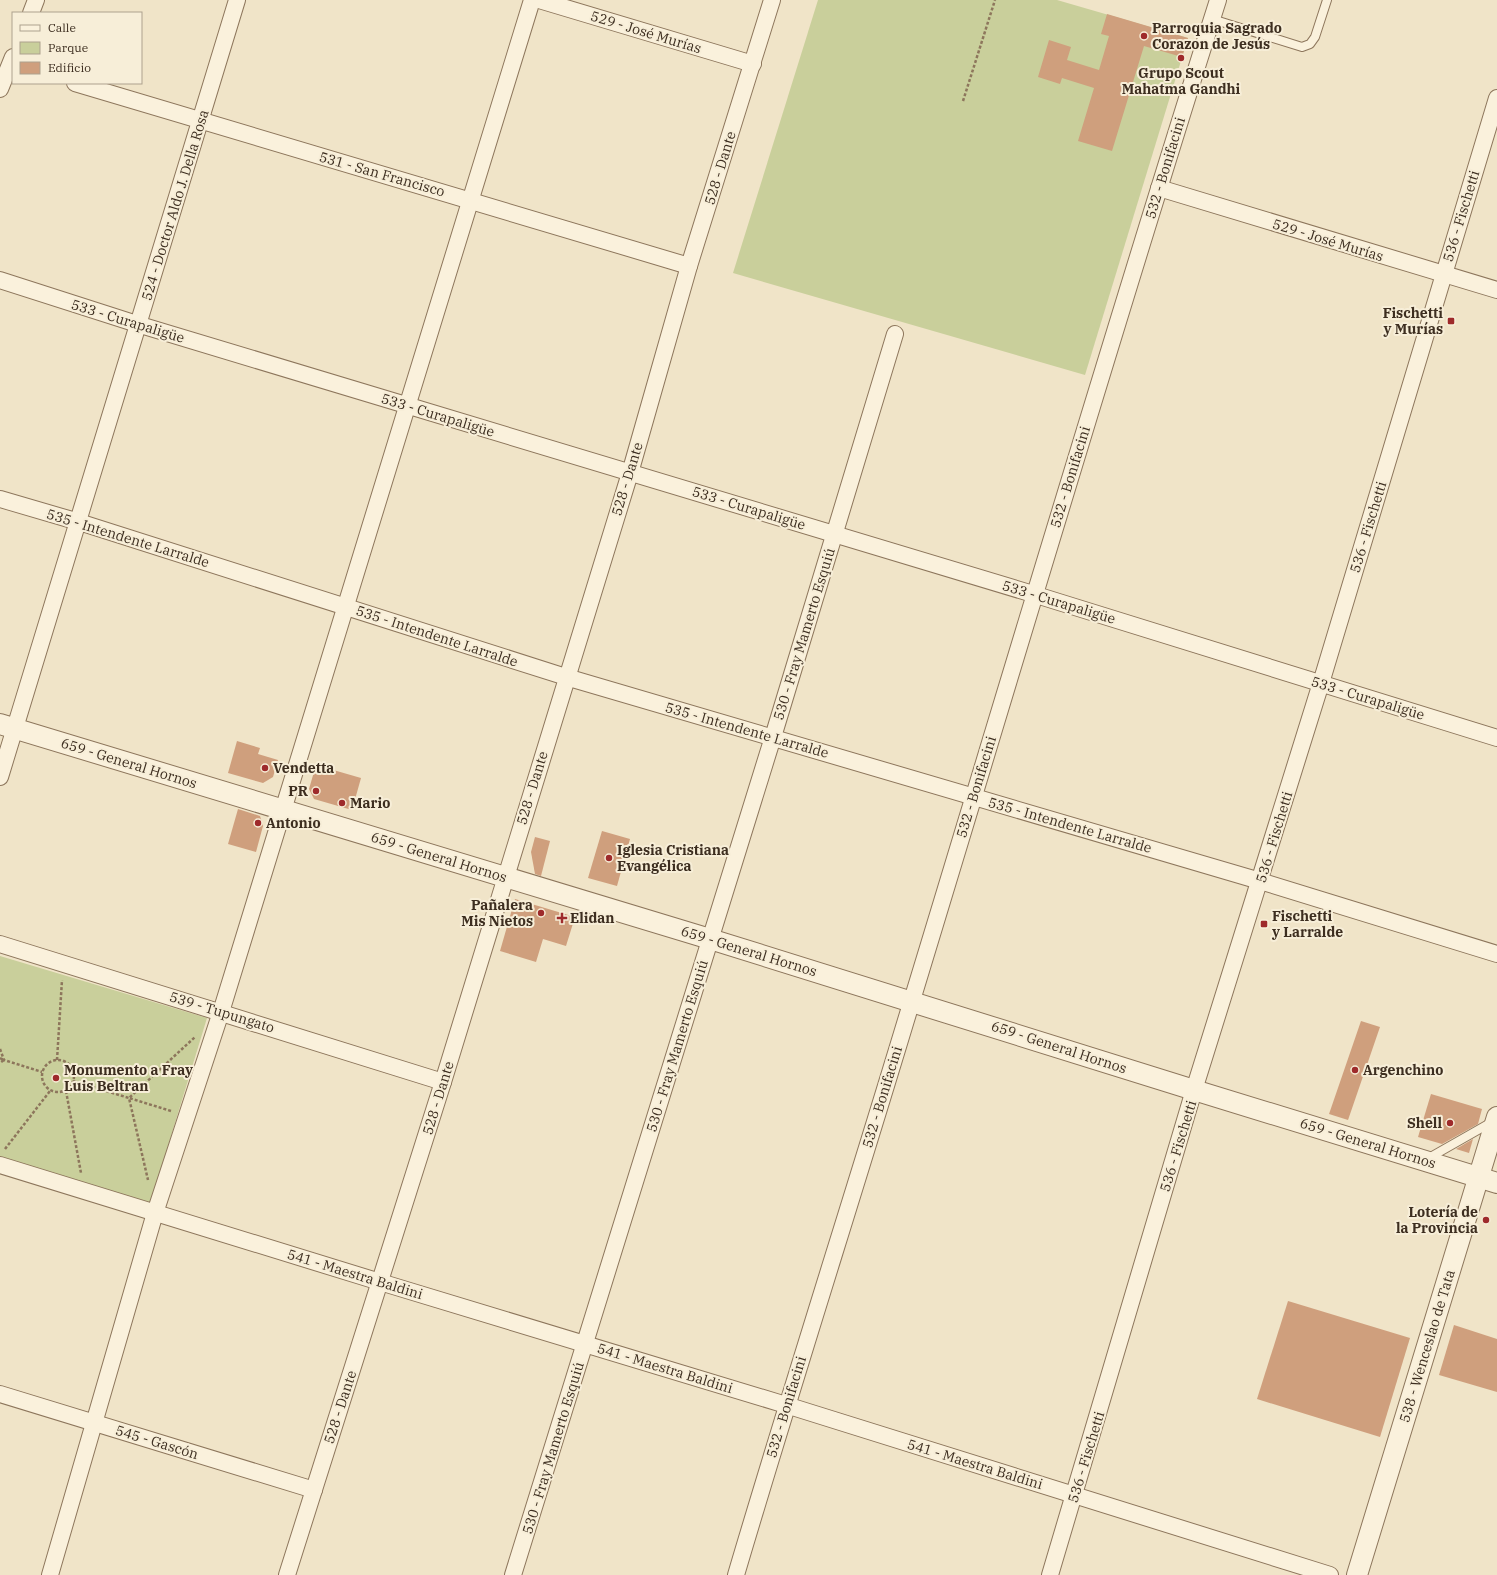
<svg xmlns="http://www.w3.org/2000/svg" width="1497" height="1575" font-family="'IBM Plex Serif',serif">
  <rect width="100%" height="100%" fill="#f0e4c8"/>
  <g fill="#c9cf9b">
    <path d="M818,0H1057L1188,38L1085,375L733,273Z"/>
    <path d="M0,956L207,1018L150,1205L0,1160Z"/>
  </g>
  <g fill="#cf9f7d">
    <path d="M1107,14L1188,38L1182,57L1144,46L1112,151L1078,141L1094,88L1062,78L1060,84L1038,77L1049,40L1071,47L1067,60L1099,70L1109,36L1101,34Z"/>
    <path d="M237,741L260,748L258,754L278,760L273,777L263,783L228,773Z"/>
    <path d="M316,765L361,778L352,810L314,799L309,789Z"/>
    <path d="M238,809L260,816L263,826L256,852L228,844Z"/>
    <path d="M602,831L630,839L617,886L588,878Z"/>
    <path d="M535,837L550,841L541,876L535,874L531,852Z"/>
    <path d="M515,899L575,917L566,946L543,939L536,962L500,951Z"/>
    <path d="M1361,1021L1380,1027L1348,1120L1329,1114Z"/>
    <path d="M1431,1094L1482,1109L1478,1124L1442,1144L1418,1137Z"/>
    <path d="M1473,1139L1469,1153L1456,1149Z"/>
    <path d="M1288,1301L1410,1338L1380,1437L1257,1399Z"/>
    <path d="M1454,1325L1497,1339V1392L1439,1375Z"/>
  </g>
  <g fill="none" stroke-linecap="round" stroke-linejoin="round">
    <g stroke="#8d765c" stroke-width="10">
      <g id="service">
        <path d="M1212,19L1302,47L1310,44L1315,37L1327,0"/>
        <path d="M1427,1159L1492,1122"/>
      </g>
    </g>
    <g stroke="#8d765c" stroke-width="18">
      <g id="minor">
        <path d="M539,0L753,64"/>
        <path d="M31,13L36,0"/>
        <path d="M75,83L689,266"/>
        <path d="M0,89L13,57"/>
        <path d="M1159,188L1497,290"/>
        <path d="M0,280L137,324L1033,594L1497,738"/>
        <path d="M0,499L79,522L566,677L1260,881L1497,954"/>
        <path d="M0,777L237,0"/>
        <path d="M0,944L443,1082"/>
        <path d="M0,1165L380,1282L786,1405L1330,1575"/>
        <path d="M0,1394L314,1490"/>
        <path d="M50,1575L155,1213L221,1012L532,0"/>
        <path d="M287,1575L443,1082L630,473L689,266L772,0"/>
        <path d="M513,1575L773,737L895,334"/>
        <path d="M736,1575C793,1382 855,1190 913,997C1014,665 1113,331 1218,0"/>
        <path d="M1050,1575L1194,1090L1321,683L1497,98"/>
      </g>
    </g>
    <g stroke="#8d765c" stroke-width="22">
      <g id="tertiary">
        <path d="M0,724L710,939L1194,1090L1497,1183"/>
        <path d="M1357,1575L1497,1117"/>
      </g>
    </g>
    <g stroke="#8d765c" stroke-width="2.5" stroke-dasharray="3 2" stroke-linecap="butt">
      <path d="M963,101L995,0"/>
      <path d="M0,1049L4,1060L42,1072"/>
      <path d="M0,1058L4,1060L0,1063"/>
      <circle cx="58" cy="1076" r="16"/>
      <path d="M57,1060L62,980"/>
      <path d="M73,1081L129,1098L148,1180"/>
      <path d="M66,1091L81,1173"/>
      <path d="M171,1111L129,1098L195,1037"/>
      <path d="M5,1149L50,1091"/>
    </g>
    <use href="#service" stroke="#faf1dc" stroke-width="8"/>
    <use href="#minor" stroke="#faf1dc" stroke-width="16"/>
    <use href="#tertiary" stroke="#faf1dc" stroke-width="20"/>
  </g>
  <g fill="#9e2a2b" stroke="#f7eed8" stroke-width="1.5">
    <circle cx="1144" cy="36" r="4"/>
    <circle cx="1181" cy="58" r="4"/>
    <rect x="1447" y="317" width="8" height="8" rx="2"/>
    <circle cx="265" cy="768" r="4"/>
    <circle cx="316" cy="791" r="4"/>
    <circle cx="342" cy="803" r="4"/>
    <circle cx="258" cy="823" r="4"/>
    <circle cx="609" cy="858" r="4"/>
    <circle cx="541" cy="913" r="4"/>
    <path d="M560 912h4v4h4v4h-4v4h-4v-4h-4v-4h4z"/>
    <rect x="1260" y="920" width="8" height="8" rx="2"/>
    <circle cx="1355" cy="1070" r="4"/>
    <circle cx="56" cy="1078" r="4"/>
    <circle cx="1450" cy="1123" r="4"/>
    <circle cx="1486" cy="1220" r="4"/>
  </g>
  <g text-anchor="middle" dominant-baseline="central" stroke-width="4" stroke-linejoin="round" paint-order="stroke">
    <g font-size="14" font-weight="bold" fill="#3d2e20" stroke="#f7eed8" text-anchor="start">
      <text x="1152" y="28">Parroquia Sagrado<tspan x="1152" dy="16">Corazon de Jesús</tspan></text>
      <text x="1181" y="73" text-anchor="middle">Grupo Scout<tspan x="1181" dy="16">Mahatma Gandhi</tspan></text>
      <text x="1443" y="313" text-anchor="end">Fischetti<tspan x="1443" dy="16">y Murías</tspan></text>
      <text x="273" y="768">Vendetta</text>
      <text x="308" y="791" text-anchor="end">PR</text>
      <text x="350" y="803">Mario</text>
      <text x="266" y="823">Antonio</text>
      <text x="617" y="850">Iglesia Cristiana<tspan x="617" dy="16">Evangélica</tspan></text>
      <text x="533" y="905" text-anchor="end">Pañalera<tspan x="533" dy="16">Mis Nietos</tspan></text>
      <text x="1272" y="916">Fischetti<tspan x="1272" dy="16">y Larralde</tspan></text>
      <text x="570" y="918">Elidan</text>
      <text x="64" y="1070">Monumento a Fray<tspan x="64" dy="16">Luis Beltran</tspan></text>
      <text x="1363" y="1070">Argenchino</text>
      <text x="1442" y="1123" text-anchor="end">Shell</text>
      <text x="1478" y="1212" text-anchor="end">Lotería de<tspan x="1478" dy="16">la Provincia</tspan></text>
    </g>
    <g font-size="14" fill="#3d2e20" stroke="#f7eed8">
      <text transform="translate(646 32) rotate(17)">529 - José Murías</text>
      <text transform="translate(720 168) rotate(-73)">528 - Dante</text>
      <text transform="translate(1165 168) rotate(-73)">532 - Bonifacini</text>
      <text transform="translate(382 174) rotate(16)">531 - San Francisco</text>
      <text transform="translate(175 205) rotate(-73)">524 - Doctor Aldo J. Della Rosa</text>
      <text transform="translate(1461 216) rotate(-73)">536 - Fischetti</text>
      <text transform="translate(1328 240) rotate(17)">529 - José Murías</text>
      <text transform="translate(128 321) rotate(17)">533 - Curapaligüe</text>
      <text transform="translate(438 415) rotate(17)">533 - Curapaligüe</text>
      <text transform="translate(1070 477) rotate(-73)">532 - Bonifacini</text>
      <text transform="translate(627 479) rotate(-73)">528 - Dante</text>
      <text transform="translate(749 508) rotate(17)">533 - Curapaligüe</text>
      <text transform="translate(1368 527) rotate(-73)">536 - Fischetti</text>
      <text transform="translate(128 538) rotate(17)">535 - Intendente Larralde</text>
      <text transform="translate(1059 602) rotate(17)">533 - Curapaligüe</text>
      <text transform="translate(804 634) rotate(-73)">530 - Fray Mamerto Esquiú</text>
      <text transform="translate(437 636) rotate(18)">535 - Intendente Larralde</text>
      <text transform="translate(1368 698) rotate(17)">533 - Curapaligüe</text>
      <text transform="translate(747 730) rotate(16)">535 - Intendente Larralde</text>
      <text transform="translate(129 763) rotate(17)">659 - General Hornos</text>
      <text transform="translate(976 787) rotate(-73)">532 - Bonifacini</text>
      <text transform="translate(532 788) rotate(-73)">528 - Dante</text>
      <text transform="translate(1070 825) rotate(16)">535 - Intendente Larralde</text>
      <text transform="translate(1274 837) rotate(-73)">536 - Fischetti</text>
      <text transform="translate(439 857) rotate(17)">659 - General Hornos</text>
      <text transform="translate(749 951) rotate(17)">659 - General Hornos</text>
      <text transform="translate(222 1012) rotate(17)">539 - Tupungato</text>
      <text transform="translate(677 1046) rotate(-73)">530 - Fray Mamerto Esquiú</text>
      <text transform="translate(1059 1047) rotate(18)">659 - General Hornos</text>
      <text transform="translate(882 1097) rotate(-73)">532 - Bonifacini</text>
      <text transform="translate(438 1098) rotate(-73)">528 - Dante</text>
      <text transform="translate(1368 1143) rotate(17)">659 - General Hornos</text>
      <text transform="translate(1178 1146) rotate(-73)">536 - Fischetti</text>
      <text transform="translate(355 1274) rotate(17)">541 - Maestra Baldini</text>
      <text transform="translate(1427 1346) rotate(-73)">538 - Wenceslao de Tata</text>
      <text transform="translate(665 1368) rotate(17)">541 - Maestra Baldini</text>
      <text transform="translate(340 1407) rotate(-72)">528 - Dante</text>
      <text transform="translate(786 1407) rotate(-73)">532 - Bonifacini</text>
      <text transform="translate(157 1442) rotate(17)">545 - Gascón</text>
      <text transform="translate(553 1448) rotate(-73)">530 - Fray Mamerto Esquiú</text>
      <text transform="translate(1086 1457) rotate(-73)">536 - Fischetti</text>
      <text transform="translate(975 1464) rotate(17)">541 - Maestra Baldini</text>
    </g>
  </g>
  <rect x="12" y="12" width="130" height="72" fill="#f7eed8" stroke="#ada18e"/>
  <rect x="20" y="25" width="20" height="6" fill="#faf1dc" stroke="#ada18e"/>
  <text x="48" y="32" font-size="12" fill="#3d2e20">Calle</text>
  <rect x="20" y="42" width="20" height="12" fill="#c9cf9b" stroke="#ada18e"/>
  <text x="48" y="52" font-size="12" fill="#3d2e20">Parque</text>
  <rect x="20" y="62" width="20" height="12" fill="#cf9f7d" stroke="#ada18e"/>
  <text x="48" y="72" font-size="12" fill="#3d2e20">Edificio</text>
</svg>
